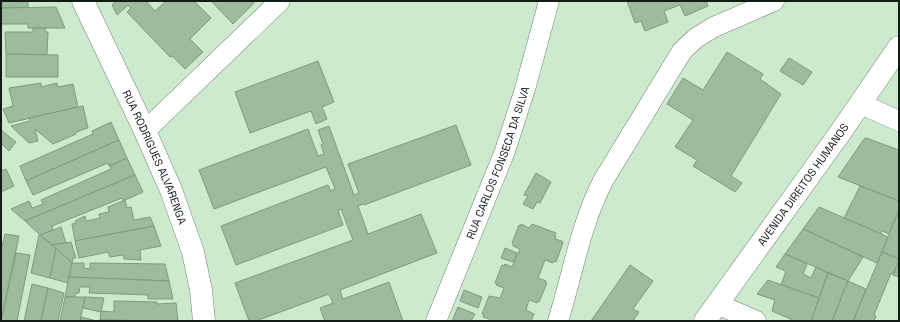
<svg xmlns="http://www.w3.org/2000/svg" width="900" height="322" font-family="'Space Grotesk',sans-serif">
  <rect width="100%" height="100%" fill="#cdeace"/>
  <g fill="#9eba9f" stroke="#7f9a80">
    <rect x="1" y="1" width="27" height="7"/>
    <path d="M116,1H146L155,11L165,2L164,1H194L211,18L190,39L203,52L185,69L172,56L170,57L127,12L131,8L128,5L117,15L112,5Z"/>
    <path d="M211,1H252L254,3L233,24Z"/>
    <path d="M627,1H706L708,6L685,16L680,5L664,11L668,22L645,31L641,21L635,23Z"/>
    <path d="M56,7L65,28H28V24H1V8Z"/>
    <path d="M33,28H46L45,32H48L47,55L6,54L5,32H33Z"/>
    <path d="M727,52L763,74L760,79L781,94L731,176L742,183L735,192L693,166L697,160L675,147L693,120L667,104L683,78L703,90Z"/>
    <path d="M6,54L58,55V77H6Z"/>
    <path d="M789,58L812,72L803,85L780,71Z"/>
    <path d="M318,61L334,102L322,107L327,119L316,124L311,111L250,133L235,92Z"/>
    <path d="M41,83V87L57,83L58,87L73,84L78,107L9,123L3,109L13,106L9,88Z"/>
    <path d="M83,106L88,128L76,132V134L53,144L35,129L38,141L29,143L11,126L30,121L29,118Z"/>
    <path d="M111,122L119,140L26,181L20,166L93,134L92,131Z"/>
    <path d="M456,125L471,165L364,205L363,204L358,206L368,234L421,214L437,253L340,290L343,299L389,282L403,321H325L320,308L333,303L329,294L256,321H249L235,283L353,240L341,209L338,210L343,225L236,265L221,226L328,185L331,191L335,189L326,167L214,209L199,170L308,129L318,156L324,154L321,145L323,144L318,130L329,126L354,195L359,193L348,164Z"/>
    <path d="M1,130L16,142L9,151L1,143Z"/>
    <path d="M866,138L899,150V201L838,177L864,139Z"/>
    <path d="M119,140L127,158L109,166L108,163L33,195L26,181Z"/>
    <path d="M127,158L135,175L25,221L11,209L29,201L32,208L43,204L41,200L111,169L110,166Z"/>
    <path d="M6,169L14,186L1,192V171Z"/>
    <path d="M536,173L551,182L540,203L537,202L533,209L523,204L528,196L524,195Z"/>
    <path d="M135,175L143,192L141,193L123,201L122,198L52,226L53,230L40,235L25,221Z"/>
    <path d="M860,186L899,201V210L889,234L882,231L881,234L844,218Z"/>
    <path d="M125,200L127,208L131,207L134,220L150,217L154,226L75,241L72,224L76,223L75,221L85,216L86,221L100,218L99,214L109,212L108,207Z"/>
    <path d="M819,207L888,237L877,263L803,229Z"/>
    <path d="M899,210V259L882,252Z"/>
    <path d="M521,224L529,228L532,224L556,233L554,236H556L555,239L562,241L563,243L556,262L554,261L553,263L545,260L538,278L546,281L545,282L547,283L539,302L537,301V303L529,300L526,310L534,314L531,321H490V319L483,317L484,315L482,314L489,296L500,298L504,288L496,285L497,284L495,283L502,265L504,266L505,264L512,267L520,249L513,246V244L512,243L519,225L521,226Z"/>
    <path d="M154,226L161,246L140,250L141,260L124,259L123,255L110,257L108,252L79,258L75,241Z"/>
    <path d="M61,227L66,243L52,245L40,235Z"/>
    <path d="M803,229L863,257L848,281L785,254Z"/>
    <path d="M5,234L19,236L1,321V251Z"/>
    <path d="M39,235H40L56,248L50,278L31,273Z"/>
    <path d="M71,242L76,258H73L72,263L52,245Z"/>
    <path d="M56,248L72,263L68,283L50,278Z"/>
    <path d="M505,248L517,253L513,262L501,258Z"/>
    <path d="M882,252L899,259V261L893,274L891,273L874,315L876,316L874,321H853Z"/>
    <path d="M16,253L30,255L17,321H1Z"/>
    <path d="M785,254L807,264L803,274L811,278L816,267L828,273L819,298L781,285L786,271L776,267Z"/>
    <path d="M899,261V277L893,275Z"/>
    <path d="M72,263H84V268L90,269V263L165,264L169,281L69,277Z"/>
    <path d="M630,265L653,281L633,309L639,312L633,321H591Z"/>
    <path d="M828,273L848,281L832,321H811Z"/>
    <path d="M69,277L169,281L173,299H148V295L89,293L90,287H80L79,293H76L75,297H65Z"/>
    <path d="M768,280L819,298L811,321H795L772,311L775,300L757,294Z"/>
    <path d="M848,281L866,289L853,321H832Z"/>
    <path d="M32,284L48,288L41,321H24Z"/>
    <path d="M48,288L64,293L58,321H41Z"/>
    <path d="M464,290L482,297L478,308L460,301Z"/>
    <path d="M65,297H85L80,321H60Z"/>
    <path d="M85,297L104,298L101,312L83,308Z"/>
    <path d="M114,301L157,302V304L176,303L178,321L100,320L101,311L114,312Z"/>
    <path d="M458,307L475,314L471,321H452Z"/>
    <path d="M81,317L97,321H80Z"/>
    <path d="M100,320L155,321H99Z"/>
  </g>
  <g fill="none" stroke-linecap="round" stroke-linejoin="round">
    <g stroke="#6a856b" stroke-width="21">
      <g id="minor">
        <path d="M861,104L899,121"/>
        <path d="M145,131L280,1"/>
        <path d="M717,304L756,321"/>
        <path id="s1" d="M436,321L505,151L525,89L549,1"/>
        <path d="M558,321C573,273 580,226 603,181L682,51L696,38L714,27L774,1"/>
      </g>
    </g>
    <g stroke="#6a856b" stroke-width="23">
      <g id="tertiary">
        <path id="s2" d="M83,1L145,131L171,190L193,252L201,290L204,321"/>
      </g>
    </g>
    <g stroke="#6a856b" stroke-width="23">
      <g id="secondary">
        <path id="s3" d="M705,321L840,133L899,47"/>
      </g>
    </g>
    <use href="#minor" stroke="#fff" stroke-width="20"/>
    <use href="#tertiary" stroke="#fff" stroke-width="22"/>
    <use href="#secondary" stroke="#fff" stroke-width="22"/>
  </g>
  <g text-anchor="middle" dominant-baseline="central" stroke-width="3" stroke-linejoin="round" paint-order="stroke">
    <g font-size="11" fill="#111c12" stroke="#fff">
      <text stroke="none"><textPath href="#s2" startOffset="172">RUA RODRIGUES ALVARENGA</textPath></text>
      <text stroke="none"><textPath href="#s1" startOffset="170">RUA CARLOS FONSECA DA SILVA</textPath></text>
      <text stroke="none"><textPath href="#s3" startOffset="168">AVENIDA DIREITOS HUMANOS</textPath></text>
    </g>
  </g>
  <rect width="900" height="322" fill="none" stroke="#111c12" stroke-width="4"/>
</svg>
